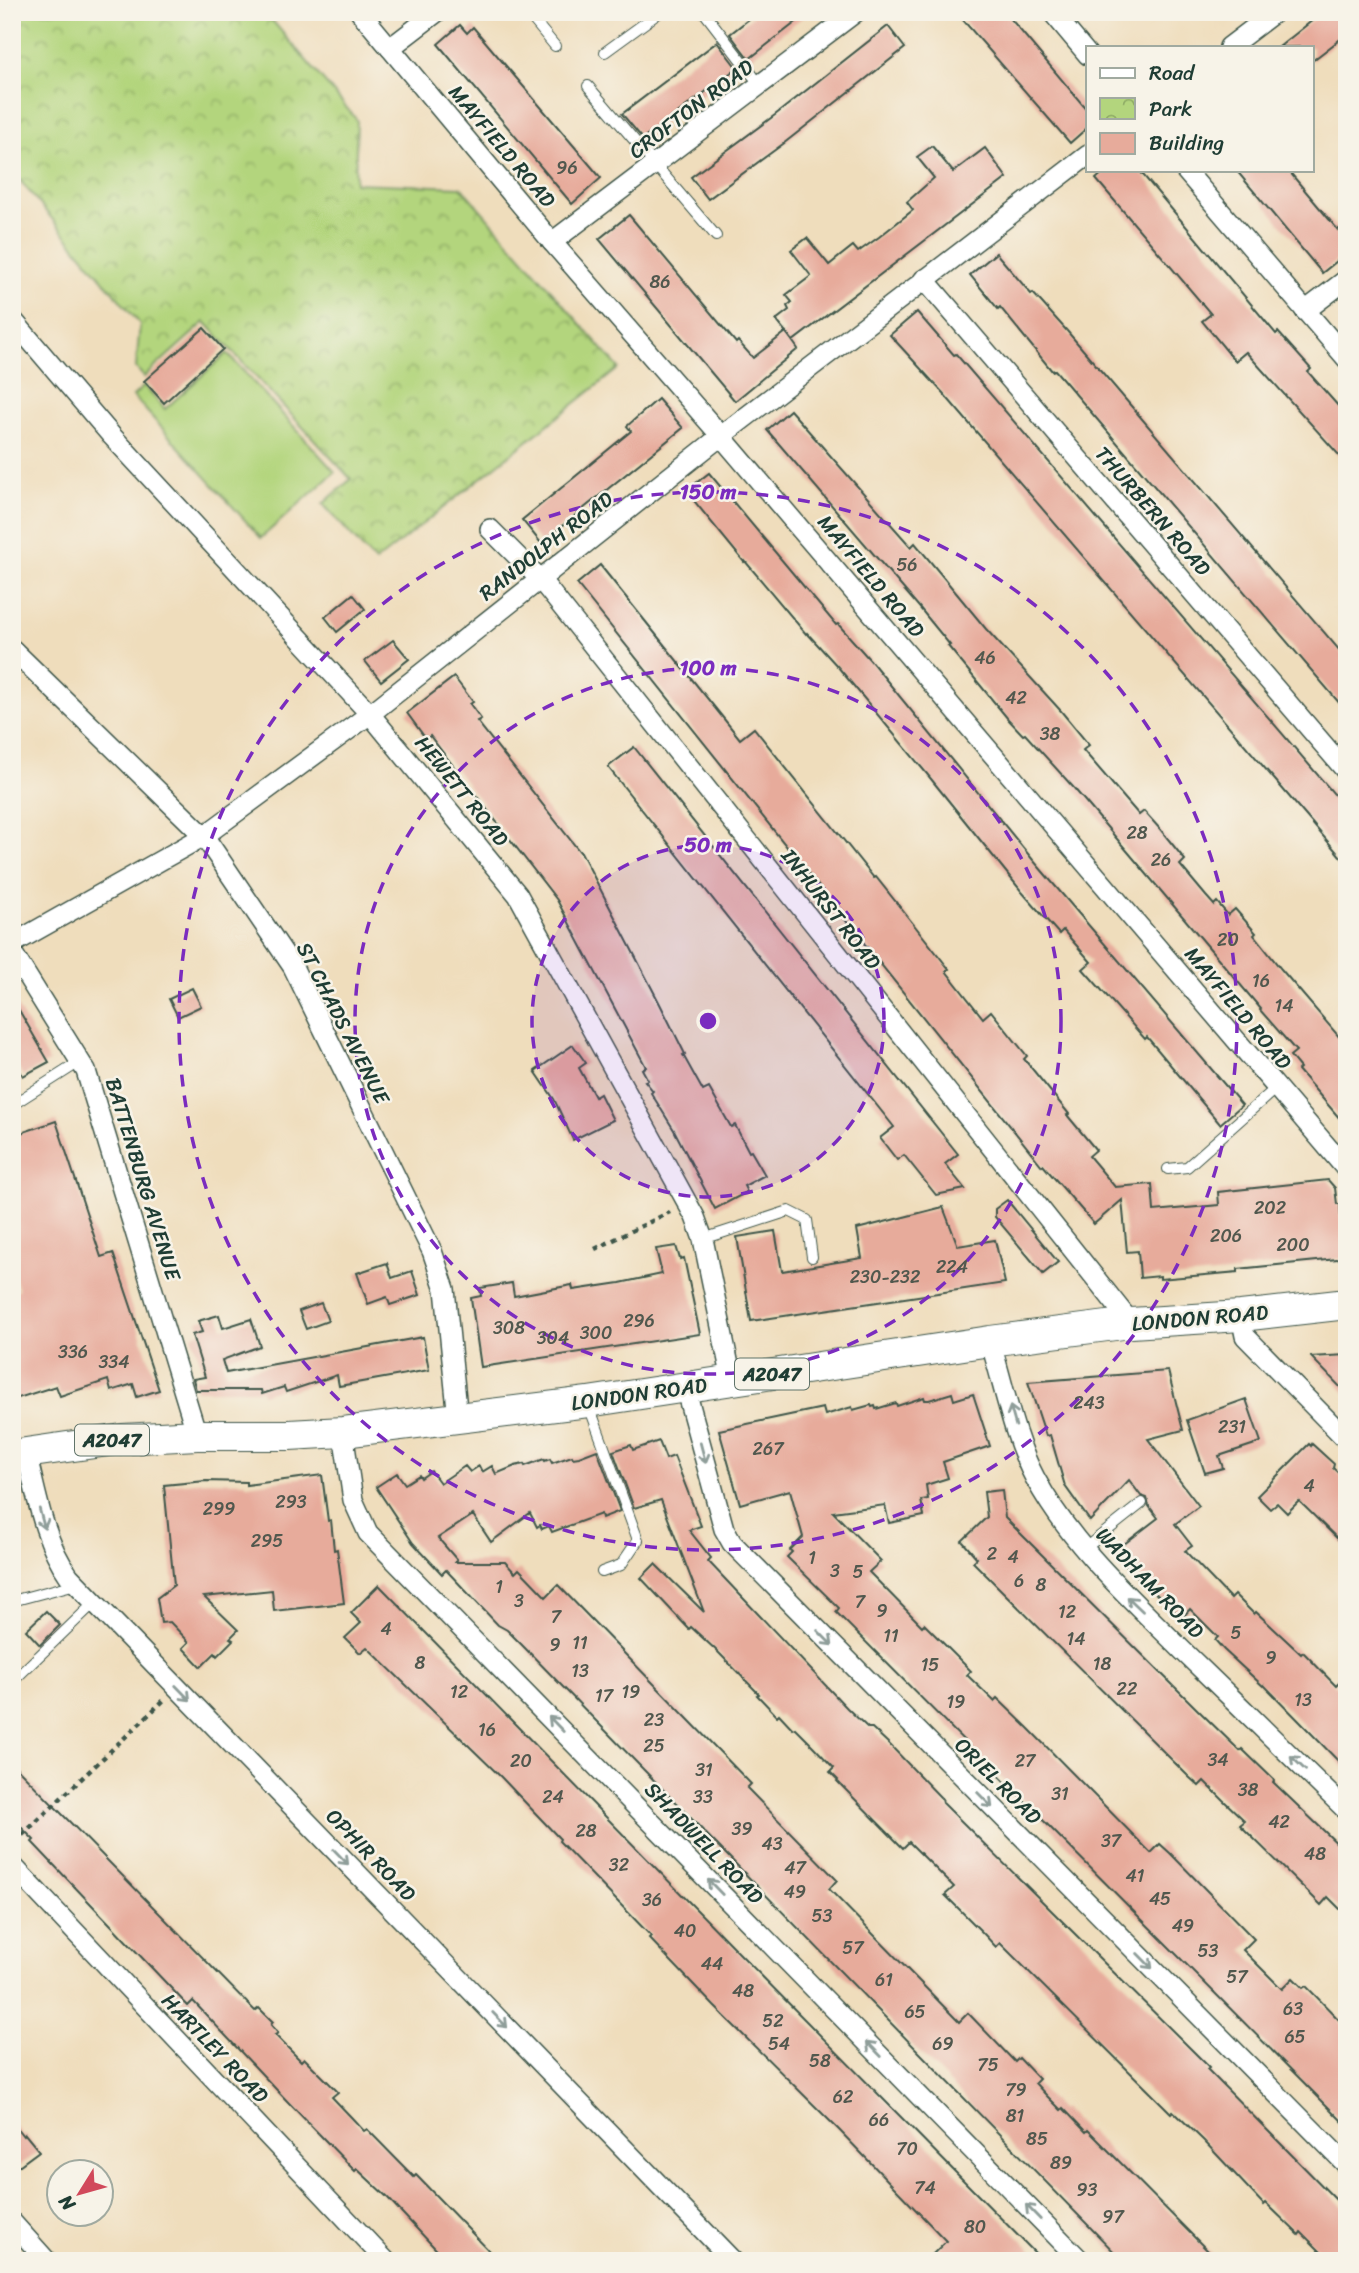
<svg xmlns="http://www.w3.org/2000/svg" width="1359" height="2273" font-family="Sriracha,sans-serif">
  <defs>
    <pattern id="park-crowns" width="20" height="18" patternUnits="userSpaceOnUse" patternTransform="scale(1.75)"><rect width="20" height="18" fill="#b3d57d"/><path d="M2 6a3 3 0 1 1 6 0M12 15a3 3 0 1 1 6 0" fill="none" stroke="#91ae67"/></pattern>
  </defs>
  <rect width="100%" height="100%" fill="#f7f3e8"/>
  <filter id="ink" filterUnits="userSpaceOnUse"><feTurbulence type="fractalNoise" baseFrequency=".0143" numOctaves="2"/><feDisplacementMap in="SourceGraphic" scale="14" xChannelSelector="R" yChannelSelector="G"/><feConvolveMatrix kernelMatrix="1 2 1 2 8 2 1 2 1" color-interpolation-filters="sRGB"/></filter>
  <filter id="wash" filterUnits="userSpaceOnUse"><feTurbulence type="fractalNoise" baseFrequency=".00686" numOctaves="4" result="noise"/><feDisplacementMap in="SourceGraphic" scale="28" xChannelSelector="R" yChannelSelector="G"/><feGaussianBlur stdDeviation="1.57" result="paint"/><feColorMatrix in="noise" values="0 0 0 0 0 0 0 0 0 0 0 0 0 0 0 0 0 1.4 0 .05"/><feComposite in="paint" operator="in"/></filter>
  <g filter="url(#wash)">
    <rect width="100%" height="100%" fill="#efddbc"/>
    <path fill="url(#park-crowns)" stroke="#698958" stroke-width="2" d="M12,12H265L357,120L355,183L461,187L619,368L375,562L323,504L351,479L205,322L144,377L136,368L140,324L12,171Z"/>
    <path fill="#b3d57d" stroke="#698958" stroke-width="2" d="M227,353L335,472L261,538L133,396L144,386L165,409Z"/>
    <g id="blocks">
      <g fill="#e7ab9b">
        <path d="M758,12H809L749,59L730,34Z"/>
        <path d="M956,12H1005L1088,111V127L1070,143Z"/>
        <path d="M1323,12H1347V34L1312,61V47H1279Z"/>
        <path d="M460,25L467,33L473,27L601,178L572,204L438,44Z"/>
        <path d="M888,26L905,48L783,144L708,199L691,177L775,115Z"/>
        <path d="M717,42L737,68L643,139L622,114Z"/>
        <path d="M932,146L953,172L985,148L1007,178L793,341L776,320L789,310L787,306L792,302L786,295L811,276L791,250L807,238L829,265L853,246L858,252L879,237L913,210L907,202L934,178L917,157Z"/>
        <path d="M1106,170H1139L1276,334L1278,332L1311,369L1308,372L1347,416V464L1246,352L1235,361L1202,321L1211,314L1096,179Z"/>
        <path d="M1236,170H1288L1338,230L1347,223V253L1322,273Z"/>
        <path d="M629,215L736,343L738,341L753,358L786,332L798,349L735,401L599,239Z"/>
        <path d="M996,253L1031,294L1033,293L1067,331L1347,659V712L1055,370L1052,371L1000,307L998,309L970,275Z"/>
        <path d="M917,312L954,355L956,354L1347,809V864L943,393L890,335Z"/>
        <path d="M204,328L223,349L164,403L144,381Z"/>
        <path d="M658,399L683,428L541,543L522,520L631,431L627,426Z"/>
        <path d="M790,410L911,547L915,543L986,629L1061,711L1089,745L1083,750L1139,815L1144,811L1160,829L1185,860L1180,865L1206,896L1214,905L1217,902L1228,915L1235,909L1256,933L1254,935L1281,969L1347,1046V1127L1298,1070L1300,1068L1290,1056L1296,1051L1260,1010L1261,1009L1073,787L1025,734L1023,735L1008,719L948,646L950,645L919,607L767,430Z"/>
        <path d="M709,473L836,625L838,624L870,660L1033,860L1242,1105L1220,1124L1147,1037L1145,1039L1083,969L1091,962L1063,930L1059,934L1022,892L927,774L838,667L807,633L806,634L745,561L744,562L686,491Z"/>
        <path d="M600,565L740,739L754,728L874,878L876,877L949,969L946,971L983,1018L991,1011L1027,1056L1024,1059L1069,1114L1067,1115L1096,1150L1089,1156L1115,1187L1152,1184L1154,1211L1219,1205L1218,1192L1328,1180L1335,1188L1337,1204H1340L1341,1219H1346L1347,1258L1238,1269V1272L1160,1279V1276L1140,1278L1138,1251L1127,1252L1122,1200L1094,1224L1043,1165L1042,1166L577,584Z"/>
        <path d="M353,594L365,609L337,632L325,617Z"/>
        <path d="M393,640L409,659L381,681L365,661Z"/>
        <path d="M454,677L473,702L470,704L481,719L477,721L580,852H581L660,1004L685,1054L683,1055L703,1091L709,1088L731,1127L735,1125L749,1152L751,1151L765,1175L744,1186L747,1192L715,1209L674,1130L651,1093L653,1091L645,1081L648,1080L642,1069L646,1067L557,900L430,736L426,739L407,713Z"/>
        <path d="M634,747L958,1154L945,1164L965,1189L936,1195L904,1155L897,1160L880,1138L894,1127L608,767Z"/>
        <path d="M192,988L201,1006L178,1017L169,999Z"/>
        <path d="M12,998L49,1062L23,1076L12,1058Z"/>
        <path d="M573,1045L586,1063L579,1068L595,1097L600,1094L613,1120L573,1140L554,1099L535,1071Z"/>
        <path d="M56,1121L101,1257L113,1253L159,1390L137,1397L133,1384L111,1391L108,1380L60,1396L56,1386L12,1400V1291L19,1290L12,1270V1136Z"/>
        <path d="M1007,1200L1058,1262L1043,1274L995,1217V1209Z"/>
        <path d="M943,1207L958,1246L995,1240L1005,1283L751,1321L737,1237L775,1231L782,1271L862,1258L857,1229Z"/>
        <path d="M676,1246L680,1259L684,1258L700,1334L481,1367L471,1298L481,1296L480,1288L512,1283L514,1296L572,1285L573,1290L620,1283L662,1274L656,1249Z"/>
        <path d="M387,1263L392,1278L412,1271L420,1295L390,1305L387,1297L368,1304L357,1273Z"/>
        <path d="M321,1303L328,1321L306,1329L299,1311Z"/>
        <path d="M219,1315L223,1328L251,1319L260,1346L222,1360L226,1373L423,1337L429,1370L339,1386L337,1375L286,1392L284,1387L262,1394L261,1390H196L193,1379L205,1377L192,1335L202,1332L198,1321Z"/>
        <path d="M1347,1355V1394L1311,1357Z"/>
        <path d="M1168,1371L1183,1430L1148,1439L1199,1506L1175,1524L1192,1546L1185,1551L1231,1599L1235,1595L1254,1614L1256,1612L1301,1654L1303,1652L1336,1686L1347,1675V1770L1264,1685L1263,1686L1224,1650L1215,1640L1218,1637L1190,1609L1182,1618L1123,1563L1115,1551L1158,1518L1149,1506L1147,1498L1141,1496L1129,1480L1090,1521L1065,1486L1050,1435L1046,1436L1028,1382Z"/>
        <path d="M952,1393L954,1400L973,1394L990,1446L943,1462L948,1478L926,1485L928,1499L921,1500L924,1516L889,1523L885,1505L833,1512L881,1561L869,1572L922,1626L924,1624L971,1671L967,1675L994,1701L997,1698L1028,1728L1151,1853L1160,1844L1170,1853L1254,1939L1243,1950L1282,1989L1293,1978L1303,1988L1306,1986L1347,2028V2126L836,1612L839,1608L787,1557L792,1552L790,1550L803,1537L790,1490L740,1504L719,1430L823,1408L825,1415L852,1407L853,1410L871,1405L872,1407L875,1406L876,1409L896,1403L897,1406L924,1397L925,1400H929Z"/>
        <path d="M1246,1399L1261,1442L1219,1456L1223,1468L1205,1473L1187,1420Z"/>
        <path d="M659,1441L666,1459L674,1456L701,1526L689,1530L711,1558L708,1561L847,1708L868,1728H872L889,1744L942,1799L943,1803L1199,2057L1209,2067L1207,2069L1347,2211V2261H1330L1301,2232L1299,2235L1266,2203L1264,2205L1204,2141L1173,2111L1171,2113L1000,1943L996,1947L983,1933L945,1895L954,1887L909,1842L903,1848L837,1781L838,1780L830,1772L834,1768L811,1744L795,1728L793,1729L779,1714L777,1716L757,1695L759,1694L718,1652L691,1627L689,1629L641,1578L655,1564L704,1612L661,1500L634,1508L613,1451L631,1445L633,1450Z"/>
        <path d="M1309,1444L1311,1446L1312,1444L1334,1464L1333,1468L1347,1481V1548L1299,1501L1287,1513L1277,1503L1270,1509L1257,1496Z"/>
        <path d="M597,1450L620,1511L602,1518L601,1514L552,1532L549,1526L542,1529L540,1525L537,1527L530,1513L491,1542L473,1515L438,1538L457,1560L455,1562H505L515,1573L519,1569L546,1597L558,1585L751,1784L747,1788L837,1880L829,1889L959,2022L968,2013L1015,2062L1019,2058L1039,2079L1035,2083L1047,2096L1061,2110L1063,2108L1086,2132L1088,2130L1218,2261H1123L520,1643L507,1630L498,1625L446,1570L442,1574L413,1543L376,1487L397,1473L405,1484L419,1475L421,1478L431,1471L440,1483L465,1466L470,1472L479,1466L482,1472L492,1466L496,1474L515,1466L524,1464L525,1466L544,1459L545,1461L550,1459L552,1463L572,1456L573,1458L579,1457Z"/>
        <path d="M322,1475L328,1521L331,1520L334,1550L337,1549L344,1603L274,1611L272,1590L204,1597L238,1630L230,1638L233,1640L217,1656L215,1653L201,1667L183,1648L189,1642L170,1622L161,1623L157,1598L174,1585L164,1485L206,1481L246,1482V1485Z"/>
        <path d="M1002,1490L1005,1518L1199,1711L1240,1751L1242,1749L1274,1780L1273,1782L1347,1853V1916L1328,1897L1321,1905L1312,1896L1240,1825L1245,1821L1223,1800L1204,1781L1199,1786L1189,1777L973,1562L977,1558L962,1541L987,1517L984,1492Z"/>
        <path d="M379,1585L738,1952L1043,2261H926L946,2241L839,2130L714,2006L649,1938L651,1936L559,1841L560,1839L501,1777L367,1647L360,1653L345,1638L361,1623L351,1613Z"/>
        <path d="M46,1611L60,1625L40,1645L26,1630Z"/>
        <path d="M12,1763L255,2011L259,2008L273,2022L271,2025L278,2033L275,2035L301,2061L304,2058L338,2092L332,2097L352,2118L364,2131L367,2129L414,2177L416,2175L499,2261H447L387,2197L357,2169L355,2171L289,2103L193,2001L188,2006L32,1842L34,1840L12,1818Z"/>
        <path d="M12,2122L23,2136L25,2134L39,2151L12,2171Z"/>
      </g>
    </g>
  </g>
  <g filter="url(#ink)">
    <use href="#blocks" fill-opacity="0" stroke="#3e5548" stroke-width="2"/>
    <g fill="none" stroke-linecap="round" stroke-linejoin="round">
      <g stroke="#3e5548" stroke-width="12">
        <g id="service">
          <path d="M527,12L555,46"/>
          <path d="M704,12L760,85"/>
          <path d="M605,52L660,12"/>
          <path d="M588,86L716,236"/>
          <path d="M12,1105L81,1061"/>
          <path d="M1168,1169L1187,1167L1276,1088"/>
          <path d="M703,1239L789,1211L807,1220L812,1257"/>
          <path d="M589,1406L638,1540L621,1565L602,1572"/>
          <path d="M1084,1549L1142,1503"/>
          <path d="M12,1601L76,1584"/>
          <path d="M12,1682L94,1603"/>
        </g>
      </g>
      <g stroke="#3e5548" stroke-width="22">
        <g id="minor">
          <path d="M360,12L552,242L721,436L1347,1170"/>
          <path d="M1052,12L1088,55"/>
          <path d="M1229,47L1275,12"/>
          <path d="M390,48L437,12"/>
          <path d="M1185,170L1347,359"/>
          <path d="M552,242L856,12"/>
          <path d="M924,279L1347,772"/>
          <path d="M1305,311L1347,279"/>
          <path d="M12,319L111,435L370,714L518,895L695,1217L703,1239L732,1380"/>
          <path d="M490,529L540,579L1131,1323"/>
          <path d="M12,649L204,836L293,967L432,1251L445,1289L458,1419"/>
          <path d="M12,944L204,836L370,714L721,436L1088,155"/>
          <path d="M12,952L86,1071L197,1435"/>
          <path d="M1241,1316L1245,1336L1347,1440"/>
          <path d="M990,1341C1004,1385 1013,1437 1035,1478C1071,1545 1129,1597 1183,1651C1238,1704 1292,1757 1347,1811"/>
          <path d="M685,1387L724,1529L732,1543L1347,2165"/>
          <path d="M343,1432L353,1500L368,1533L1081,2261"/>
          <path d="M26,1452C37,1496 43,1539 69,1576L733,2261"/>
          <path d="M12,1865L386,2261"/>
          <path d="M12,2222L47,2261"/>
        </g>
      </g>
      <g stroke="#3e5548" stroke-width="32">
        <path id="primary" d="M12,1455L122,1439L197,1435H289L343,1432L588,1402L990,1341L1131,1323L1241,1316L1347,1304"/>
      </g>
      <g stroke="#3e5548" stroke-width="4.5" stroke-dasharray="5 5" stroke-linecap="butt">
        <path d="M595,1249L670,1212"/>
        <path d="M15,1842L164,1700"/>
      </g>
      <use href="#service" stroke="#fff" stroke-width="10"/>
      <use href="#minor" stroke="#fff" stroke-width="19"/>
      <use href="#primary" stroke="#fff" stroke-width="30"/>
    </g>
    <defs><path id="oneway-shaft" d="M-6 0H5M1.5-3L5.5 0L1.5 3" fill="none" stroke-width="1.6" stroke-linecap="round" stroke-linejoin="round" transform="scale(1.75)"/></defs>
    <g stroke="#8f9e9a">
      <use href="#oneway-shaft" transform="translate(1013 1416) rotate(-106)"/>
      <use href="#oneway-shaft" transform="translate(703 1453) rotate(75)"/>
      <use href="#oneway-shaft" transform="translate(42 1519) rotate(75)"/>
      <use href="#oneway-shaft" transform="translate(1135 1604) rotate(-136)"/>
      <use href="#oneway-shaft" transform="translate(825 1638) rotate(45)"/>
      <use href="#oneway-shaft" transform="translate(183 1693) rotate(46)"/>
      <use href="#oneway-shaft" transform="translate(556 1724) rotate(-134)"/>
      <use href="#oneway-shaft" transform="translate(1298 1763) rotate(-136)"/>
      <use href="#oneway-shaft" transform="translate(985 1800) rotate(45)"/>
      <use href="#oneway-shaft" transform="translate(341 1857) rotate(46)"/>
      <use href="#oneway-shaft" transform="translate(715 1887) rotate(-134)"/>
      <use href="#oneway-shaft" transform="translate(1145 1961) rotate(45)"/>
      <use href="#oneway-shaft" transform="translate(500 2020) rotate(46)"/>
      <use href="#oneway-shaft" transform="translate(874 2049) rotate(-134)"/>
      <use href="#oneway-shaft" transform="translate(1033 2212) rotate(-134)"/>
    </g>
  </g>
  <circle cx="708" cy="1021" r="176" fill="#7b2cbf" fill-opacity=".12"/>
  <g fill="none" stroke="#7b2cbf" stroke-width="3.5" stroke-dasharray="12 9">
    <circle cx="708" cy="1021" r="176"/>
    <circle cx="708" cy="1021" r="353"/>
    <circle cx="708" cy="1021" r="529"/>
  </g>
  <g text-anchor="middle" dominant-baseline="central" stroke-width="5" stroke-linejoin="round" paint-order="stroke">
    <g font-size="18" fill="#51584e">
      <text x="567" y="168">96</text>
      <text x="660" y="282">86</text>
      <text x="907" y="565">56</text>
      <text x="985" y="658">46</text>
      <text x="1016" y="698">42</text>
      <text x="1050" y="734">38</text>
      <text x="1137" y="833">28</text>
      <text x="1161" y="860">26</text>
      <text x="1228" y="940">20</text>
      <text x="1261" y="981">16</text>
      <text x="1284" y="1006">14</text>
      <text x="1270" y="1208">202</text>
      <text x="1226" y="1236">206</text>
      <text x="1293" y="1245">200</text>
      <text x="952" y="1267">224</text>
      <text x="885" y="1277">230-232</text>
      <text x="639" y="1321">296</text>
      <text x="509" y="1328">308</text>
      <text x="596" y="1333">300</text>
      <text x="553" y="1338">304</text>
      <text x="73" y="1352">336</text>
      <text x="114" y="1362">334</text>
      <text x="1089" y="1403">243</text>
      <text x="1232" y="1427">231</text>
      <text x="768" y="1449">267</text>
      <text x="1309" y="1486">4</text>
      <text x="291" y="1502">293</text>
      <text x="219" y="1509">299</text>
      <text x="267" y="1541">295</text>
      <text x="992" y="1554">2</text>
      <text x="1013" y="1557">4</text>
      <text x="812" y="1558">1</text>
      <text x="835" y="1571">3</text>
      <text x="858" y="1572">5</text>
      <text x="1019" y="1581">6</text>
      <text x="1041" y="1585">8</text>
      <text x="499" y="1587">1</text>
      <text x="519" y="1601">3</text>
      <text x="860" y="1602">7</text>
      <text x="882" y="1611">9</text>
      <text x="1067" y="1612">12</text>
      <text x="556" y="1617">7</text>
      <text x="386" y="1629">4</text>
      <text x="1236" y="1633">5</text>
      <text x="891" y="1636">11</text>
      <text x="1076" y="1639">14</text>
      <text x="580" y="1643">11</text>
      <text x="555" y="1645">9</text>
      <text x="1271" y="1658">9</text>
      <text x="420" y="1663">8</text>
      <text x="1102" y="1664">18</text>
      <text x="930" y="1665">15</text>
      <text x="580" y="1671">13</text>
      <text x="1127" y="1689">22</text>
      <text x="459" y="1692">12</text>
      <text x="631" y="1692">19</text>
      <text x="604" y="1696">17</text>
      <text x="1303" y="1700">13</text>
      <text x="956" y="1702">19</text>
      <text x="654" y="1720">23</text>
      <text x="487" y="1730">16</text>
      <text x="654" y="1746">25</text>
      <text x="1218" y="1760">34</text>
      <text x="521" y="1761">20</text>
      <text x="1025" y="1761">27</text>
      <text x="704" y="1770">31</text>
      <text x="1248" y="1790">38</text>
      <text x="1060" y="1794">31</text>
      <text x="553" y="1797">24</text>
      <text x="703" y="1797">33</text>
      <text x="1279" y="1822">42</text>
      <text x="742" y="1829">39</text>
      <text x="586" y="1831">28</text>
      <text x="1111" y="1841">37</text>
      <text x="772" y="1844">43</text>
      <text x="1315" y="1854">48</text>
      <text x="619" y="1865">32</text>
      <text x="795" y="1868">47</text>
      <text x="1135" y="1876">41</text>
      <text x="795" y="1892">49</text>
      <text x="1160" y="1899">45</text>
      <text x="652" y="1900">36</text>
      <text x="822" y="1916">53</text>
      <text x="1183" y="1926">49</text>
      <text x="685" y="1931">40</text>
      <text x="853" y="1948">57</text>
      <text x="1208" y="1951">53</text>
      <text x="712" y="1964">44</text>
      <text x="1237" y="1977">57</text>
      <text x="884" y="1980">61</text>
      <text x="743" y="1991">48</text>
      <text x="1293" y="2009">63</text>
      <text x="915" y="2012">65</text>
      <text x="773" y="2021">52</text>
      <text x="1295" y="2037">65</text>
      <text x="779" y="2044">54</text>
      <text x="943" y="2044">69</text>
      <text x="820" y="2061">58</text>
      <text x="988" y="2065">75</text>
      <text x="1016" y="2090">79</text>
      <text x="843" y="2097">62</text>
      <text x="1015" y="2116">81</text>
      <text x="879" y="2120">66</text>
      <text x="1037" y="2139">85</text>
      <text x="907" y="2149">70</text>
      <text x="1061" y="2163">89</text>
      <text x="925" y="2188">74</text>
      <text x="1087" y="2190">93</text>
      <text x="1113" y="2217">97</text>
      <text x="975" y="2227">80</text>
    </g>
    <g fill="#f7f3e8" stroke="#60746a" stroke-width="2">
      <rect x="735" y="1358.5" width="74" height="31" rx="5"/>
      <rect x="75" y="1424.5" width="74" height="31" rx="5"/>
    </g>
    <g font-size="19" font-weight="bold" fill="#1f3d34">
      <text x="772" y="1374">A2047</text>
      <text x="112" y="1440">A2047</text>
    </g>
    <g font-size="21" fill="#1f3d34" stroke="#f7f3e8">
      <text transform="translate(691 109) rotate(-37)">CROFTON ROAD</text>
      <text transform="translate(502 146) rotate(50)">MAYFIELD ROAD</text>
      <text transform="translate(1153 511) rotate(49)">THURBERN ROAD</text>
      <text transform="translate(546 546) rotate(-38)">RANDOLPH ROAD</text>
      <text transform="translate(871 576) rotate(50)">MAYFIELD ROAD</text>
      <text transform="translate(462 791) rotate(51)">HEWETT ROAD</text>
      <text transform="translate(831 909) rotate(52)">INHURST ROAD</text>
      <text transform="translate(1238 1008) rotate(50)">MAYFIELD ROAD</text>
      <text transform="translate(343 1023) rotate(63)">ST CHADS AVENUE</text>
      <text transform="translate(143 1179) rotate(73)">BATTENBURG AVENUE</text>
      <text transform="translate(1200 1318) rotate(-5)">LONDON ROAD</text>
      <text transform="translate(639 1394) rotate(-8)">LONDON ROAD</text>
      <text transform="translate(1150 1583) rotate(46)">WADHAM ROAD</text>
      <text transform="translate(998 1781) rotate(45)">ORIEL ROAD</text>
      <text transform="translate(704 1843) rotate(46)">SHADWELL ROAD</text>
      <text transform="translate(371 1855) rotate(46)">OPHIR ROAD</text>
      <text transform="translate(215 2048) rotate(46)">HARTLEY ROAD</text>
    </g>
  </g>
  <circle cx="708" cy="1021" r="10" fill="#7b2cbf" stroke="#f7f3e8" stroke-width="3.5"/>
  <g font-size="21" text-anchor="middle" font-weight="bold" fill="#7b2cbf" stroke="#f7f3e8" stroke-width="5" stroke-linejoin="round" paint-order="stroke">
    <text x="708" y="499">150 m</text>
    <text x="708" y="675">100 m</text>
    <text x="708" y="852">50 m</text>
  </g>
  <rect width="1359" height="2273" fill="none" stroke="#f7f3e8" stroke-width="42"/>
  <rect x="1086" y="46" width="228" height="126" fill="#f7f3e8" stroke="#a1aaa0" stroke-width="2"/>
  <rect x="1100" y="68" width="35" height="10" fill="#ffffff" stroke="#a1aaa0" stroke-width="2"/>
  <text x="1149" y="80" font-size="21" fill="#1f3d34">Road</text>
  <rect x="1100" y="98" width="35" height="21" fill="url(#park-crowns)" stroke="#a1aaa0" stroke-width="2"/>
  <text x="1149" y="116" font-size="21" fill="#1f3d34">Park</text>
  <rect x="1100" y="133" width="35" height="21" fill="#e7ab9b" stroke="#a1aaa0" stroke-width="2"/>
  <text x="1149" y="150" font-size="21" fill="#1f3d34">Building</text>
  <g transform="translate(80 2193) rotate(233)"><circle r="33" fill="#f7f3e8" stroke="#a1aaa0" stroke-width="2"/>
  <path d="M0-5L12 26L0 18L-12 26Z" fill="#d1495b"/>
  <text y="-10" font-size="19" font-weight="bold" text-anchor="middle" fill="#1f3d34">N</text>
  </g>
</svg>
